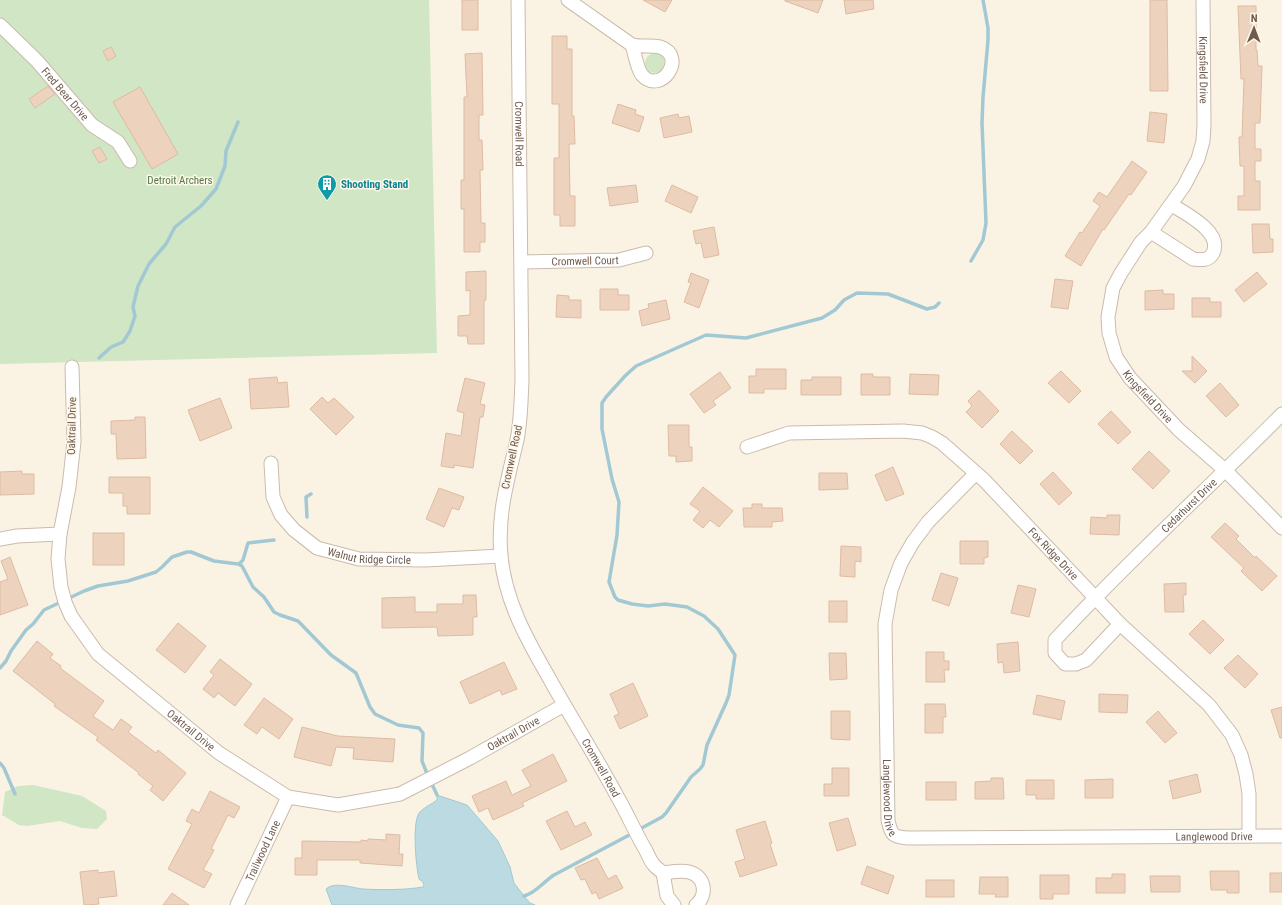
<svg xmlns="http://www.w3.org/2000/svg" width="1282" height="905" font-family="'Roboto Condensed',sans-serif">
  <rect width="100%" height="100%" fill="#faf3e4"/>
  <g fill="#d0e6c4">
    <path d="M0,0H429L437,353L0,364Z"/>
    <circle cx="655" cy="63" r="10"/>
    <path d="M33,785L82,796L106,811L107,819L97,829L82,828L60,821L27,826L19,825L2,815L5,792L18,786Z"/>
  </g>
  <path fill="#bbdae2" stroke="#a2c9d3" d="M437,795L467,805L498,841L510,867L514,883L524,896L530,903L535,905H332L326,889C335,881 352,888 363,889C380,890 406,890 423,887C425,883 422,881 419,879C416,866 412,824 419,813C424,807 431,805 437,800Z"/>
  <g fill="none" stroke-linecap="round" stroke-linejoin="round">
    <g stroke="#a2c9d3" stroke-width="3.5">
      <path d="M971,261L983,240L986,223L982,123L983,97L988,40V28L983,0"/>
      <path d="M99,358L111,347L123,342L130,331L135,316L133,307L138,286L149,264L166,244L175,227L201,206L216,189L225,166L226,151L238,122"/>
      <path d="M307,517L306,497L311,494"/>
      <path d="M239,564L243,560L248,543L274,540"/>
      <path d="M0,668L6,661L11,651L26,630L33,624L44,610L84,591L98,586L128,581L156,572L162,567L172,557L187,552H191L214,561L238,564L242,566L253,587L264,597L274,612L280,615L298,621L331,655L356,673L370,707L375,714L398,725L419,728L423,733L422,761L428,776"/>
      <path d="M0,763L4,768L15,794"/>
      <path d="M431,782L437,795"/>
      <path d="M638,830L662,817L666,813L691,777L700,769L703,765L707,745L726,703L729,695L735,655L718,629L704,616L687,607L665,604L648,606L632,604L618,600L615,597L609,582L617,535L619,502L612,479L602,429V403L606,397L625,376L636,366L706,335L746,338L822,318L835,310L844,300L857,293L888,294L927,309L935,307L939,303"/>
      <path d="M524,896C536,893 543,882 554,875L633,833"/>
    </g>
  </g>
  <g fill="#edd3be" stroke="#debba0">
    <rect x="462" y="0" width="16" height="30"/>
    <path d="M643,0H672L665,12Z"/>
    <path d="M785,0H823L818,13L785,1Z"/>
    <path d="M844,0H873L874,9L846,14Z"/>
    <path d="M1150,0H1167L1168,91H1150Z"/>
    <path d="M1238,6H1256V50H1257L1258,66H1262L1260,123H1255V149H1261V161H1255V181H1260V210H1238V196H1244V166H1240L1239,137H1242L1244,79H1241Z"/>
    <path d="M552,36H567V49H572V116H574L575,144H569L570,196H575V226H560V215H554V158H559V104H552Z"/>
    <path d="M111,47L116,56L108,61L103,51Z"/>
    <path d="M482,53L483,115H479V140H482L483,170H480L481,223H485V242H480V252H464V209H461V180H464V97H467L465,54Z"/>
    <path d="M48,86L55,94L35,108L29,99Z"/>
    <path d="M140,87L178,154L152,169L113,102Z"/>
    <path d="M618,104L636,110L635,114L644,117L639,132L612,123Z"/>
    <path d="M1150,112L1167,114L1164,143L1147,141Z"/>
    <path d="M678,114L679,118L689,116L692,132L664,138L660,118Z"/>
    <path d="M100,147L107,159L99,163L92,151Z"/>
    <path d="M1132,161L1147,172L1131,195L1129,194L1104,230L1103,229L1081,266L1065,256L1080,232L1082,233L1100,206L1093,201L1099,192L1107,197Z"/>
    <path d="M636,185L638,202L610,206L607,188Z"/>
    <path d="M672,185L698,197L691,213L665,201Z"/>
    <path d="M1252,224H1269L1270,239H1273V252L1253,253Z"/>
    <path d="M714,227L719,255L704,258L701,243L696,244L693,231Z"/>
    <path d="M486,271V300L484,301V344H468L467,336H458V316L470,315V290L466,291V272Z"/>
    <path d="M1257,272L1267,284L1244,302L1235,290Z"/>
    <path d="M691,273L709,280L699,308L684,302L691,283L688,282Z"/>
    <path d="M1055,279L1073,281L1068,309L1051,307Z"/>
    <path d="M600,289H618V295H629V310H600Z"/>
    <path d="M1163,290V294H1174V309L1145,310V291Z"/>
    <path d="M557,295L569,296V300H581V318L556,317Z"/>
    <path d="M1192,298H1210V302H1221V317H1192Z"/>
    <path d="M666,300L670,319L642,326L639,311L649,308L648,304Z"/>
    <path d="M1192,356L1207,371L1195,383L1182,371H1192Z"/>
    <path d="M756,369H786V389H764V393H749V376H756Z"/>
    <path d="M1061,371L1081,391L1069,403L1048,383Z"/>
    <path d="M720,372L731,388L713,401L716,405L704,413L690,394Z"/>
    <path d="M861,374H873V377H890V395H861Z"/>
    <path d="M910,374L939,375L938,395L909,394Z"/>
    <path d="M277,377L278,383L287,382L289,407L251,409L249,379Z"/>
    <path d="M812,377H841V395H801V380H812Z"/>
    <path d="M465,378L485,383L480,404L485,405L483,417H480L473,468L454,465V468L441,466L446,433L461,436L464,413L457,411Z"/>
    <path d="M1220,383L1239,405L1226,417L1206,396Z"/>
    <path d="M979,390L999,411L982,428L966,412L972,406L968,401Z"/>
    <path d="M322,397L328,403L334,398L354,417L336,435L310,409Z"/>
    <path d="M220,398L232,428L200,441L188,410Z"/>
    <path d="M1111,411L1131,432L1118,444L1098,424Z"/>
    <path d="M135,417H145L146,458L117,459L116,434H111V421L135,420Z"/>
    <path d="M668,425H689V447H692V461L676,462V456H669Z"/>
    <path d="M1012,431L1033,451L1020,464L1000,444Z"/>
    <path d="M1149,451L1170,471L1153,489L1132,469Z"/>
    <path d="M893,467L904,494L886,501L875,475Z"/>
    <path d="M22,471V474H34V494L0,495V472Z"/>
    <path d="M1053,472L1072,493L1059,505L1040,484Z"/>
    <path d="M819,473H847L848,489L819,490Z"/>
    <path d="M109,477H150V514H127V506H123V493H109Z"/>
    <path d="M703,487L733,511L719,527L710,520L703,528L693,520L700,511L690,504Z"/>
    <path d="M439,488L464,497L459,510L452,508L444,527L426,519Z"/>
    <path d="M752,504H762V508H782L783,521L772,522V527H744L743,508H752Z"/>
    <path d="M1107,515H1120L1119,535L1090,534L1091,517L1107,518Z"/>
    <path d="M1225,523L1239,536L1236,539L1255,558L1256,556L1277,576L1262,591L1241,571L1244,568L1211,537Z"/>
    <rect x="93" y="533" width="31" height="32"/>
    <path d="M960,541H988V557L984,558V564H960Z"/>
    <path d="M841,546L861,547V562L855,561V577L840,576Z"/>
    <path d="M10,557L28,605L0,615V582L8,579L1,561Z"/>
    <path d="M941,573L958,578L949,606L932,600Z"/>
    <path d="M1186,583V595H1183L1184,612H1165L1164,584Z"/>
    <path d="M1018,585L1036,589L1029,617L1011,613Z"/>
    <path d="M463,595H476L477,617H473V635L438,636L437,627L382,628V598L415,597V612H437V604H463Z"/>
    <rect x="829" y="601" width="18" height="21"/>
    <path d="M1203,620L1224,640L1210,654L1189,634Z"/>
    <path d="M178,623L206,646L185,673L156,650Z"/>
    <path d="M37,641L53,654L50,658L61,666L60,668L104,701L93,716L113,730L121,719L132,727L128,732L156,753L158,750L186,773L163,801L150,790L153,786L138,774L139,773L96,740L98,737L54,706L55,704L13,671Z"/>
    <path d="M1018,642L1020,671L1004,673L1003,662L998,663L997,644Z"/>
    <path d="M926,652H944V661H949V670H944L945,682H926Z"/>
    <path d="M829,653H846L847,679L830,680Z"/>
    <path d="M1238,655L1258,674L1245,688L1224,668Z"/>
    <path d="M220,659L252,684L235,706L218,693L214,698L203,689L214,675L210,672Z"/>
    <path d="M504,662L517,689L502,695L500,690L470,704L460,682Z"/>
    <path d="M633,683L648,716L620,729L614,716L619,714L610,694Z"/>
    <path d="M1099,694L1128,695L1127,713L1099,712Z"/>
    <path d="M1037,695L1065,701L1061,720L1033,714Z"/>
    <path d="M264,698L293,719L279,739L262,727L257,734L244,725Z"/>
    <path d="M925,704H945L946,717H943V733H925Z"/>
    <path d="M1282,707V738H1280L1271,710Z"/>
    <path d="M831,711H850V740L831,739Z"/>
    <path d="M1158,711L1177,733L1165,743L1146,722Z"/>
    <path d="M302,727L338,736L395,739L393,762L353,759L354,748L336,747L331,766L294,757Z"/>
    <path d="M553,754L567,781L522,803L524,806L493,820L488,808L479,812L472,796L506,781L512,795L531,786L522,770Z"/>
    <path d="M832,768H849V796H824V784H832Z"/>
    <path d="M1197,774L1201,792L1173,799L1169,781Z"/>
    <path d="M991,778H1003L1004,799H975V782L991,781Z"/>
    <path d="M1113,779V798H1085V780Z"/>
    <path d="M1026,780H1054V799H1036V795H1026Z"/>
    <rect x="926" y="782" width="30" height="18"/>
    <path d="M210,791L240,807L234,818L228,815L211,849L214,850L203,870L212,874L204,888L168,869L192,824L186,821L192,809L199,813Z"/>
    <path d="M567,811L575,827L585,822L592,835L561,850L546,821Z"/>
    <path d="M848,818L856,845L837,851L829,823Z"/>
    <path d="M765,821L772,843L770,844L777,865L740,877L735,862L745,859L736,830Z"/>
    <path d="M386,834L400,835L399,854H403L402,866L360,863V860H317V875H295V858H302V841L361,842V840L368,841V839L386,840Z"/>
    <path d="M597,858L608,879L616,875L623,888L599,899L596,892L592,894L585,879L581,880L575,868Z"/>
    <path d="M867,866L894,876L888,894L861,884Z"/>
    <path d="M98,870V873L114,871L117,896L98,898L99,904L84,905L80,872Z"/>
    <path d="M1210,871H1239V893H1227V890H1211Z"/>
    <rect x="1270" y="873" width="12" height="19"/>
    <path d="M1112,874H1125V893H1096V878H1112Z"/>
    <path d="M1040,875H1069V894H1053V899H1040Z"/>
    <path d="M1150,876H1180V892H1151Z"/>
    <path d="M980,877H1008V897H995L996,894H979Z"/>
    <rect x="926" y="880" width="28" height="17"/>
    <path d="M172,893L189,905H163Z"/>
  </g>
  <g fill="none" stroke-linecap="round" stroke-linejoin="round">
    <g stroke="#cabbac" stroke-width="15">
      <g id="street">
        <path id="s1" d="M518,0L522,380C521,400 521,420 517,440C508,479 497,514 501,556C505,600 526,638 548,676C570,716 595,755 617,796C627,813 635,832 645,849C648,854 650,861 654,865C656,868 660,870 663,873L667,896L674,905"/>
        <path d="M568,0L632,45C641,47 653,45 660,47C688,56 661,96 642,75C637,69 635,54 632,45"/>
        <path id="s2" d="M1203,0L1204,125L1203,141L1198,159L1184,186L1151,232L1141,242L1121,273L1113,288L1108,317L1109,333L1116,357L1130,378L1179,430L1226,471L1282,528"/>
        <path id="s3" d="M0,25L37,61L92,125L118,142L130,161"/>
        <path d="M1151,232L1193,259C1201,260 1209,261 1213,253C1223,232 1186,214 1172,205"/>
        <path id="s4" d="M522,262L619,260L646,253"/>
        <path id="s5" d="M72,367L74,442L69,487L60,534L58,559L61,587L65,602L71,616L98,654L219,753L288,797L338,805L400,794L470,758L564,705"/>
        <path id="s6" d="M747,447L789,433L903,431L922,433L932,437L942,443L984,480L1120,624L1209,705L1232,735L1241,755L1246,774L1249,794V835"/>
        <path id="s7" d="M271,463L273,497L281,515L294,530L317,548L359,559L425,560L501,556"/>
        <path id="s8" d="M976,473L928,522L913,542L901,563L891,590L885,624L888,820C891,835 893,837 908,838L1282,836"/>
        <path d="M0,539L17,536L60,534"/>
        <path id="s9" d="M1120,624L1086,660L1076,664H1065L1055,653V640C1127,562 1207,490 1282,414"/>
        <path d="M663,873C671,872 681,870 689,872C705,876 708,895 696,905"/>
        <path id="s10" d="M237,905L288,797"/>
      </g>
    </g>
    <use href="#street" stroke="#fff" stroke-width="13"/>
  </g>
  <defs>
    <g id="building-pin" transform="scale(1)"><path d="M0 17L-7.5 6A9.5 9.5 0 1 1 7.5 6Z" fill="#0f9aa8" stroke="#fdf7ea"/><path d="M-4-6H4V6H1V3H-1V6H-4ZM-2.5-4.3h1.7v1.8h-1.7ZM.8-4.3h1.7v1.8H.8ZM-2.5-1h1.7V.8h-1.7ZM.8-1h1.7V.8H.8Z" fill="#fff"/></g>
  </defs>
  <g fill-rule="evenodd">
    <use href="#building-pin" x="327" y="184"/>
  </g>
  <g text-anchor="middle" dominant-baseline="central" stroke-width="3" stroke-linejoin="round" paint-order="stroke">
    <g font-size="11" fill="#705b4c" stroke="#fdf7ea">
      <text stroke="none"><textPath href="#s2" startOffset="70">Kingsfield Drive</textPath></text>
      <text stroke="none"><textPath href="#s3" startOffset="95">Fred Bear Drive</textPath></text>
      <text stroke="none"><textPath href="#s1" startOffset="134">Cromwell Road</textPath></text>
      <text stroke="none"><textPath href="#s4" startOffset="63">Cromwell Court</textPath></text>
      <text stroke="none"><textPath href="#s2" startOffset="436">Kingsfield Drive</textPath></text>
      <text transform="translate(72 426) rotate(-89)">Oaktrail Drive</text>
      <text transform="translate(512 457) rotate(-78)">Cromwell Road</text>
      <text stroke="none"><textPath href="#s9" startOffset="289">Cedarhurst Drive</textPath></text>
      <text stroke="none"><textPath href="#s7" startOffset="156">Walnut Ridge Circle</textPath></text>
      <text stroke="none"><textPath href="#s6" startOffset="357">Fox Ridge Drive</textPath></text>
      <text stroke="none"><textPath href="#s5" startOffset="419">Oaktrail Drive</textPath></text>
      <text stroke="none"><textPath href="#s5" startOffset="779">Oaktrail Drive</textPath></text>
      <text stroke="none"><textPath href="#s1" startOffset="794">Cromwell Road</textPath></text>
      <text stroke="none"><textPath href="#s8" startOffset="355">Langlewood Drive</textPath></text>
      <text stroke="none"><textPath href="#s8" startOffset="714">Langlewood Drive</textPath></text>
      <text stroke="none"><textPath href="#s10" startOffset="60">Trailwood Lane</textPath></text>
    </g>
    <g font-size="11" fill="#547b48" stroke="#fdf7ea">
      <text x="180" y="180">Detroit Archers</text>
    </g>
    <g font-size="11" font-weight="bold" fill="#0d838f" stroke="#fdf7ea" text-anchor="start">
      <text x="341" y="184">Shooting Stand</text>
    </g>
  </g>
  <g transform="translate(1254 28) rotate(1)" stroke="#fdf7ea" stroke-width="3" paint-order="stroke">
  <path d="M0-3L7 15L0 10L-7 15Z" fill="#705b4c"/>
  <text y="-6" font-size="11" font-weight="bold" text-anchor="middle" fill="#705b4c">N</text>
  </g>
</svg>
